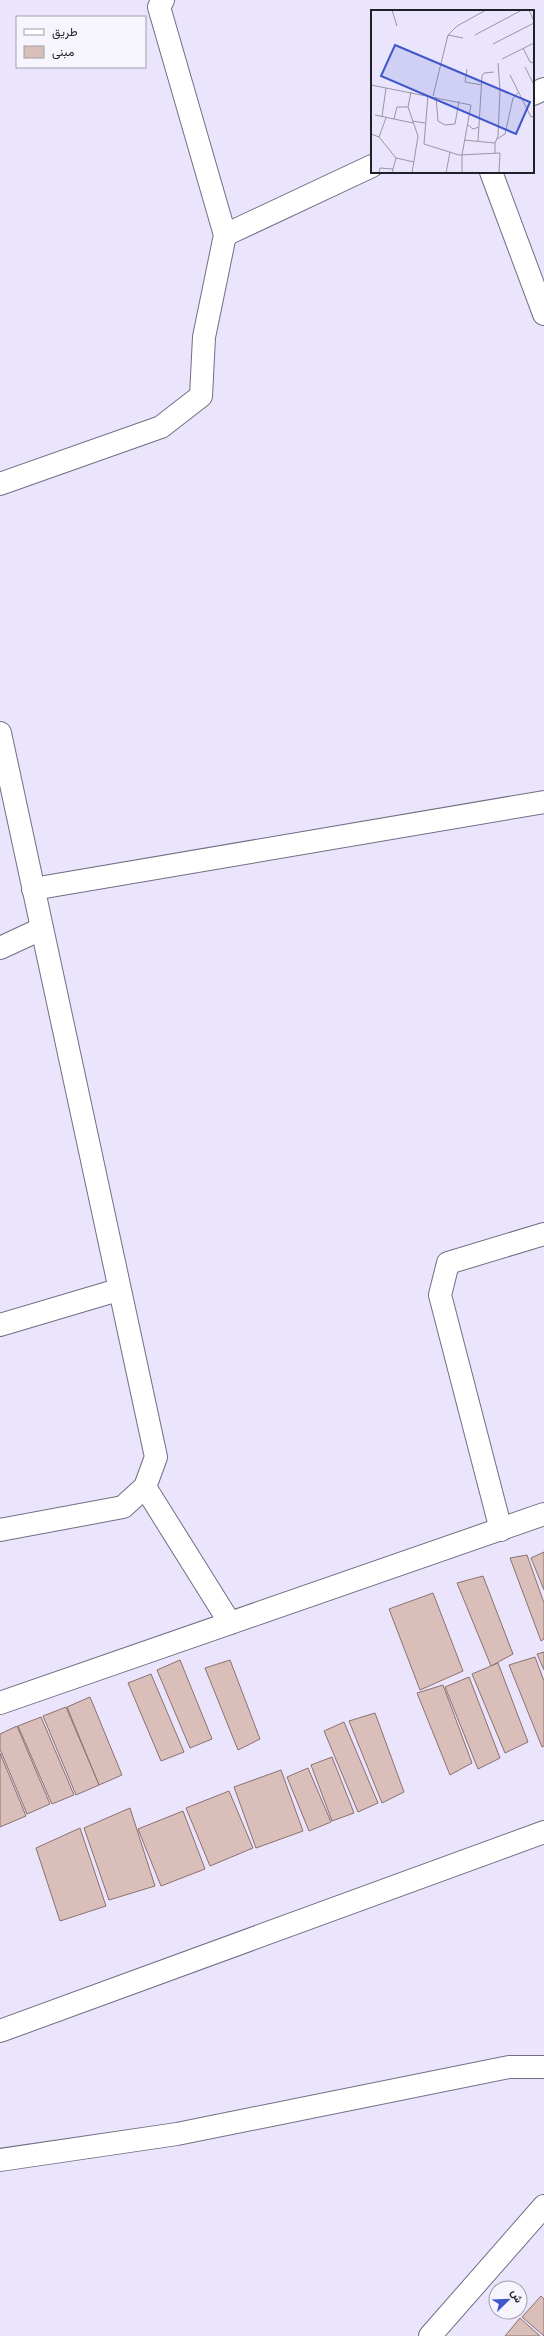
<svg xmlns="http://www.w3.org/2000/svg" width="544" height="2336" font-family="'Open Sans',Vazirmatn,sans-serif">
  <rect width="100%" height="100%" fill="#eae4fc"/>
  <g fill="#dabeba" stroke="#8b726e">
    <path d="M544,1552V1590L531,1558Z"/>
    <path d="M527,1555L544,1603V1639L541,1641L510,1558Z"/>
    <path d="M483,1576L513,1654L491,1666L457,1583Z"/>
    <path d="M433,1593L463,1671L420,1690L389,1609Z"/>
    <path d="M544,1652V1670L537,1654Z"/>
    <path d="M535,1657L544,1681V1746L542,1747L509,1665Z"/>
    <path d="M180,1660L212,1739L190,1748L157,1670Z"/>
    <path d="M230,1660L260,1739L238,1750L205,1668Z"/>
    <path d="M498,1663L528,1742L505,1753L472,1674Z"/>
    <path d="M151,1674L184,1752L161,1761L128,1683Z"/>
    <path d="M469,1677L500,1758L478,1769L445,1687Z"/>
    <path d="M443,1685L472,1763L450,1775L417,1693Z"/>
    <path d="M90,1697L122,1775L99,1785L67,1707Z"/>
    <path d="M66,1707L99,1785L76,1795L43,1716Z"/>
    <path d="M375,1713L404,1792L382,1803L349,1721Z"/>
    <path d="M41,1717L74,1795L52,1804L18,1726Z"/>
    <path d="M344,1722L378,1803L358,1812L324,1731Z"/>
    <path d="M17,1726L50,1804L27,1814L0,1749V1734Z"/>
    <path d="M0,1753L26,1816L0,1827Z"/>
    <path d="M332,1757L354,1813L332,1821L311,1765Z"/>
    <path d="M308,1768L331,1822L309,1831L287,1777Z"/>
    <path d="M281,1770L303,1831L256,1848L234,1787Z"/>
    <path d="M229,1791L253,1848L210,1866L186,1808Z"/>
    <path d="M130,1808L155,1886L109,1900L84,1828Z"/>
    <path d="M183,1811L205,1869L161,1886L138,1829Z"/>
    <path d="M80,1828L106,1906L60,1921L36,1848Z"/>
    <path d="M541,2296L544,2299V2336L522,2317Z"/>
    <path d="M520,2318L540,2336H505Z"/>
  </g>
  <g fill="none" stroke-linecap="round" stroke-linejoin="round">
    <g stroke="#736e83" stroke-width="24">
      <g id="minor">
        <path d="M533,94L544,89"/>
        <path d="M491,172L544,314"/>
        <path d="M225,235L372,166"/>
        <path d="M0,484L161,427L201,396L204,337L225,235L159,7L163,0"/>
        <path d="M0,733L156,1457L145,1487L123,1507L0,1530"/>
        <path d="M33,889L544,802"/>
        <path d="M0,948L41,929"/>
        <path d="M0,1325L118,1290"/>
        <path d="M145,1487L230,1623"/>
        <path d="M501,1530L440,1295L448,1263L544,1234"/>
        <path d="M0,1703L544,1514"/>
        <path d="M0,2031L544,1832"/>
        <path d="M0,2160L177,2134L509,2067H544"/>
        <path d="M430,2336L544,2206"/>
      </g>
    </g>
    <use href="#minor" stroke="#fff" stroke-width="22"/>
  </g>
  <g transform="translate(371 10)">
    <rect width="163" height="163" fill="#eae4fc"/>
    <path fill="none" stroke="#9a95a7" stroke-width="1" d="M21,0L26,16M158,0L163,11M77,25L92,28M104,25L151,0M122,34L163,13M152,38L159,52L163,53M131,49L163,33M154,57L163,75M96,59L94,72L111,75M139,65L160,107L163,106M0,75L100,95L91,145V163M40,82L37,97L47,126L41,163M57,85L53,134L88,145L129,143L128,163M62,86L77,25L86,16L115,0M65,87L67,111L74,115L84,114L88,91M4,105L42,113M11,107L15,78M23,109L26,97H37M41,111L54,113M97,115L102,119L108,117M0,124L8,127L25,148L43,152M8,127L15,108M126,129L134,124L142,88L148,82M93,130L124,133V143M107,131L111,66L113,63L123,62M124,133L127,126L129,80L127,53M8,163L9,158L22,159M21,163L25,148M75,163L79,142"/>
    <path fill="#3f57ca" fill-opacity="0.15" stroke="#3f57ca" stroke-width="2" d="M24,35L159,92L145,124L10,66Z"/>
    <rect width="163" height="163" fill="none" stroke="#211f27" stroke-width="2"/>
  </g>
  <rect x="16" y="16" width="130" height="52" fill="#f6f4fd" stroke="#a19fa7"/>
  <rect x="24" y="29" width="20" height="6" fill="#ffffff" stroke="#a19fa7"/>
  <text x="52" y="36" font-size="12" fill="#211f27">طريق</text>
  <rect x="24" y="46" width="20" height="12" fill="#dabeba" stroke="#a19fa7"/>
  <text x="52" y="56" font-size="12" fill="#211f27">مبنى</text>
  <g transform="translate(508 2300) rotate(67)"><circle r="19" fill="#f6f4fd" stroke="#a19fa7"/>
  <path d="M0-3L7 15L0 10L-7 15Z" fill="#3f57ca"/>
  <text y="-6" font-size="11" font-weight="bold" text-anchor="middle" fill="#211f27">ش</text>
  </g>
</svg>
